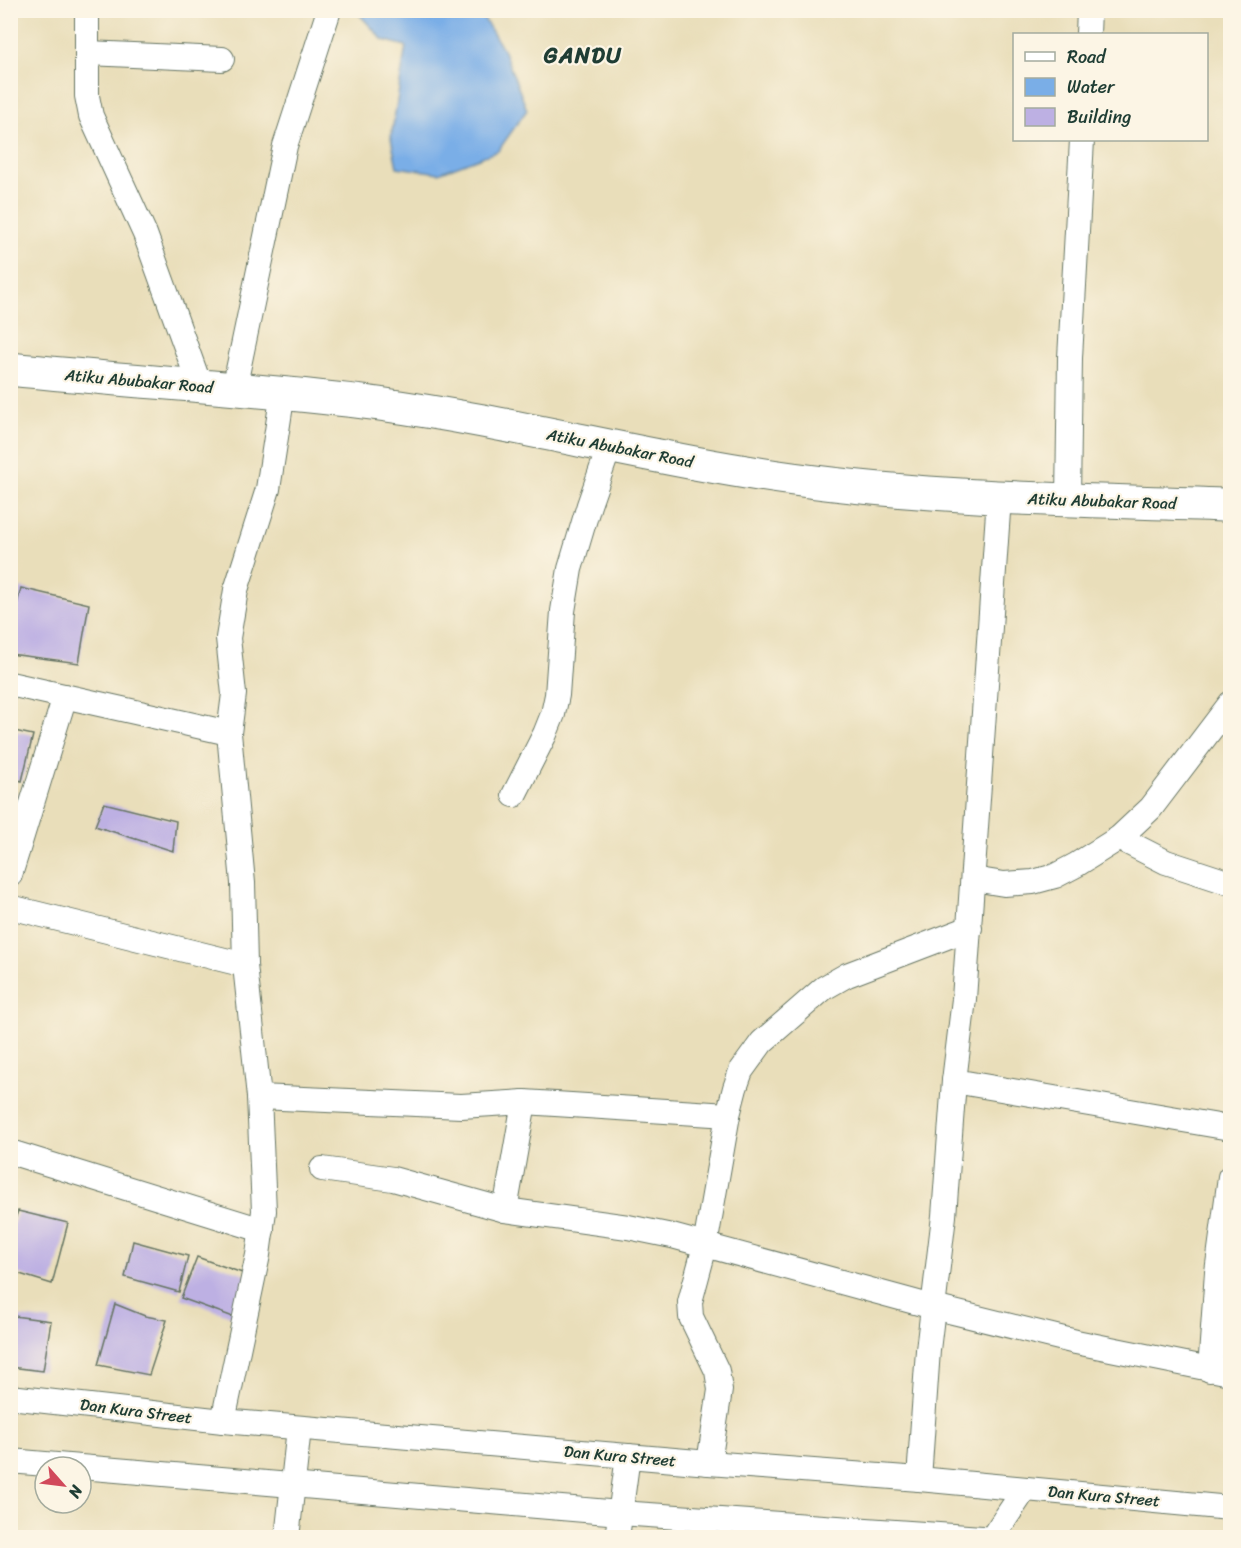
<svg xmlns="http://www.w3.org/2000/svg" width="1241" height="1548" font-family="Sriracha,sans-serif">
  <rect width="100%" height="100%" fill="#fcf5e5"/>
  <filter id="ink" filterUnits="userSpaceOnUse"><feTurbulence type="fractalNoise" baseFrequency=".0167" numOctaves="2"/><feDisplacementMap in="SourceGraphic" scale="12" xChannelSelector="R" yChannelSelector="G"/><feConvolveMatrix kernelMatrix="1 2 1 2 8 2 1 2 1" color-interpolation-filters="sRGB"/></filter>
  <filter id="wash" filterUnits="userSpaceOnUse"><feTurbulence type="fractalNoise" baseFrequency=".008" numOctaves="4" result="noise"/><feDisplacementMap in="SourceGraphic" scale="24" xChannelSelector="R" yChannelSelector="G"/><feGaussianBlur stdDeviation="1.35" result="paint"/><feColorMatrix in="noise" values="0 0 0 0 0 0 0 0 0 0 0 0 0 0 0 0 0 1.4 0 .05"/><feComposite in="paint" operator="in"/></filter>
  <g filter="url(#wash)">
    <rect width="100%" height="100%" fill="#e9deba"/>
    <path fill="#7aaee7" stroke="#4c768e" stroke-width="1.5" d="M360,11H479L503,49L527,110L498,151L439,173L397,167L391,138L406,46L383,40L358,13Z"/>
    <g id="blocks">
      <g fill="#bdb0e3">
        <path d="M21,588L89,604L79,663L10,654V633Z"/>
        <path d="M10,730L33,735L22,781L10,778Z"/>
        <path d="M10,789L18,794L11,812H10Z"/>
        <path d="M104,803L176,821L173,851L95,826Z"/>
        <path d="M18,1211L68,1223L52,1284L10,1271V1232Z"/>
        <path d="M133,1241L188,1256L179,1292L125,1277Z"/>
        <path d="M197,1257L248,1275L236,1318L181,1298Z"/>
        <path d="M115,1304L145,1316L167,1320L149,1375L98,1365Z"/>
        <path d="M14,1316L51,1321L43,1371L10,1367V1327Z"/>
      </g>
    </g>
  </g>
  <g filter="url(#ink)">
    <use href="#blocks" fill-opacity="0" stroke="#667563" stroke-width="1.5"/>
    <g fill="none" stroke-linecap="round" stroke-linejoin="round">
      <g stroke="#667563" stroke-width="26">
        <g id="street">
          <path d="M87,10V96L91,116L145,234L200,386"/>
          <path d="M1088,34L1089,10"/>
          <path d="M88,53L222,59"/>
          <path d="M234,389L285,146L329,10"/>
          <path d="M1068,499L1070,358L1082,140"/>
          <path d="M10,684L229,733"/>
          <path d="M514,795L545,734L553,714L557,695L563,611L570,569L589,505L610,445"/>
          <path d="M1119,838L1166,862L1230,883"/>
          <path d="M10,875L65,696"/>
          <path d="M973,879L1004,884L1033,882L1055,876L1076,865L1119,838L1151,808L1230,704"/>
          <path d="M10,907L245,965"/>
          <path d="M954,1081L1230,1128"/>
          <path d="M259,1097L461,1106L524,1102L728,1115"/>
          <path d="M10,1152L262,1230"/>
          <path d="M322,1169L393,1179L505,1210L628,1227L672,1236L933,1307L1076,1342L1230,1373"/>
          <path d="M505,1210L524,1102"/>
          <path d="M1210,1370L1217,1272L1230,1177"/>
          <path d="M10,1397L223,1421L709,1463L919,1479L1230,1508"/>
          <path d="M223,1421L258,1255L264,1211L259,1097L245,965L243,883L229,733L234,694L228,638L236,590L268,489L283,392"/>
          <path d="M10,1461L620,1513L982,1538"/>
          <path d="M709,1463L720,1390L717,1371L691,1317L690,1302L705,1246L728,1115L735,1088L741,1071L762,1042L824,988L847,975L970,928"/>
          <path d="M919,1479L928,1350L944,1216L954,1081L964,999L999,498"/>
          <path d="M287,1538L299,1428"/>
          <path d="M617,1538L628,1456"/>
          <path d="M992,1538L1025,1489"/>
        </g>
      </g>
      <g stroke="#667563" stroke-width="35">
        <path id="secondary" d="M10,369C133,382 257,388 379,404C518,423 654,460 793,479C938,499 1084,500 1230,505"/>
      </g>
      <use href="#street" stroke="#fff" stroke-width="24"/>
      <use href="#secondary" stroke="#fff" stroke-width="33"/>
    </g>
  </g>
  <g text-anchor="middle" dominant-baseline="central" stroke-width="4.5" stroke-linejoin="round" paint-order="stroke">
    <g font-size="16" fill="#1f3d34" stroke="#fcf5e5">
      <text transform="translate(139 381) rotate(5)">Atiku Abubakar Road</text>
      <text transform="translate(620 448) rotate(11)">Atiku Abubakar Road</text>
      <text transform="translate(1102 501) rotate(2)">Atiku Abubakar Road</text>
      <text transform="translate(136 1411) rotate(7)">Dan Kura Street</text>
      <text transform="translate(620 1456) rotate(5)">Dan Kura Street</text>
      <text transform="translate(1104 1496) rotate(5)">Dan Kura Street</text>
    </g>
    <g font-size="22" font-weight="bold" letter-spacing="1.5" fill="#1f3d34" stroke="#fcf5e5">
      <text x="583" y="55">GANDU</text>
    </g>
  </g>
  <rect width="1241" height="1548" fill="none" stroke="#fcf5e5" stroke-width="36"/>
  <rect x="1013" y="33" width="195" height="108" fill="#fcf5e5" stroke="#a4ab9e" stroke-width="1.5"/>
  <rect x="1025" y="52" width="30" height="9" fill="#ffffff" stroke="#a4ab9e" stroke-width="1.5"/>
  <text x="1067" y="63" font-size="18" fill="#1f3d34">Road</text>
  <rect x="1025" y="78" width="30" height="18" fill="#7aaee7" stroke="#a4ab9e" stroke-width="1.5"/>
  <text x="1067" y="93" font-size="18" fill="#1f3d34">Water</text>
  <rect x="1025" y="108" width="30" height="18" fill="#bdb0e3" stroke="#a4ab9e" stroke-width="1.5"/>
  <text x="1067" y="123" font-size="18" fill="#1f3d34">Building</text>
  <g transform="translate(63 1485) rotate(118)"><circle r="28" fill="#fcf5e5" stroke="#a4ab9e" stroke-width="1.5"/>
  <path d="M0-4.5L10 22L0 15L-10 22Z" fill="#d1495b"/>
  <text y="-9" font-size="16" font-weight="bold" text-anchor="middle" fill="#1f3d34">N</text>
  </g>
</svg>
